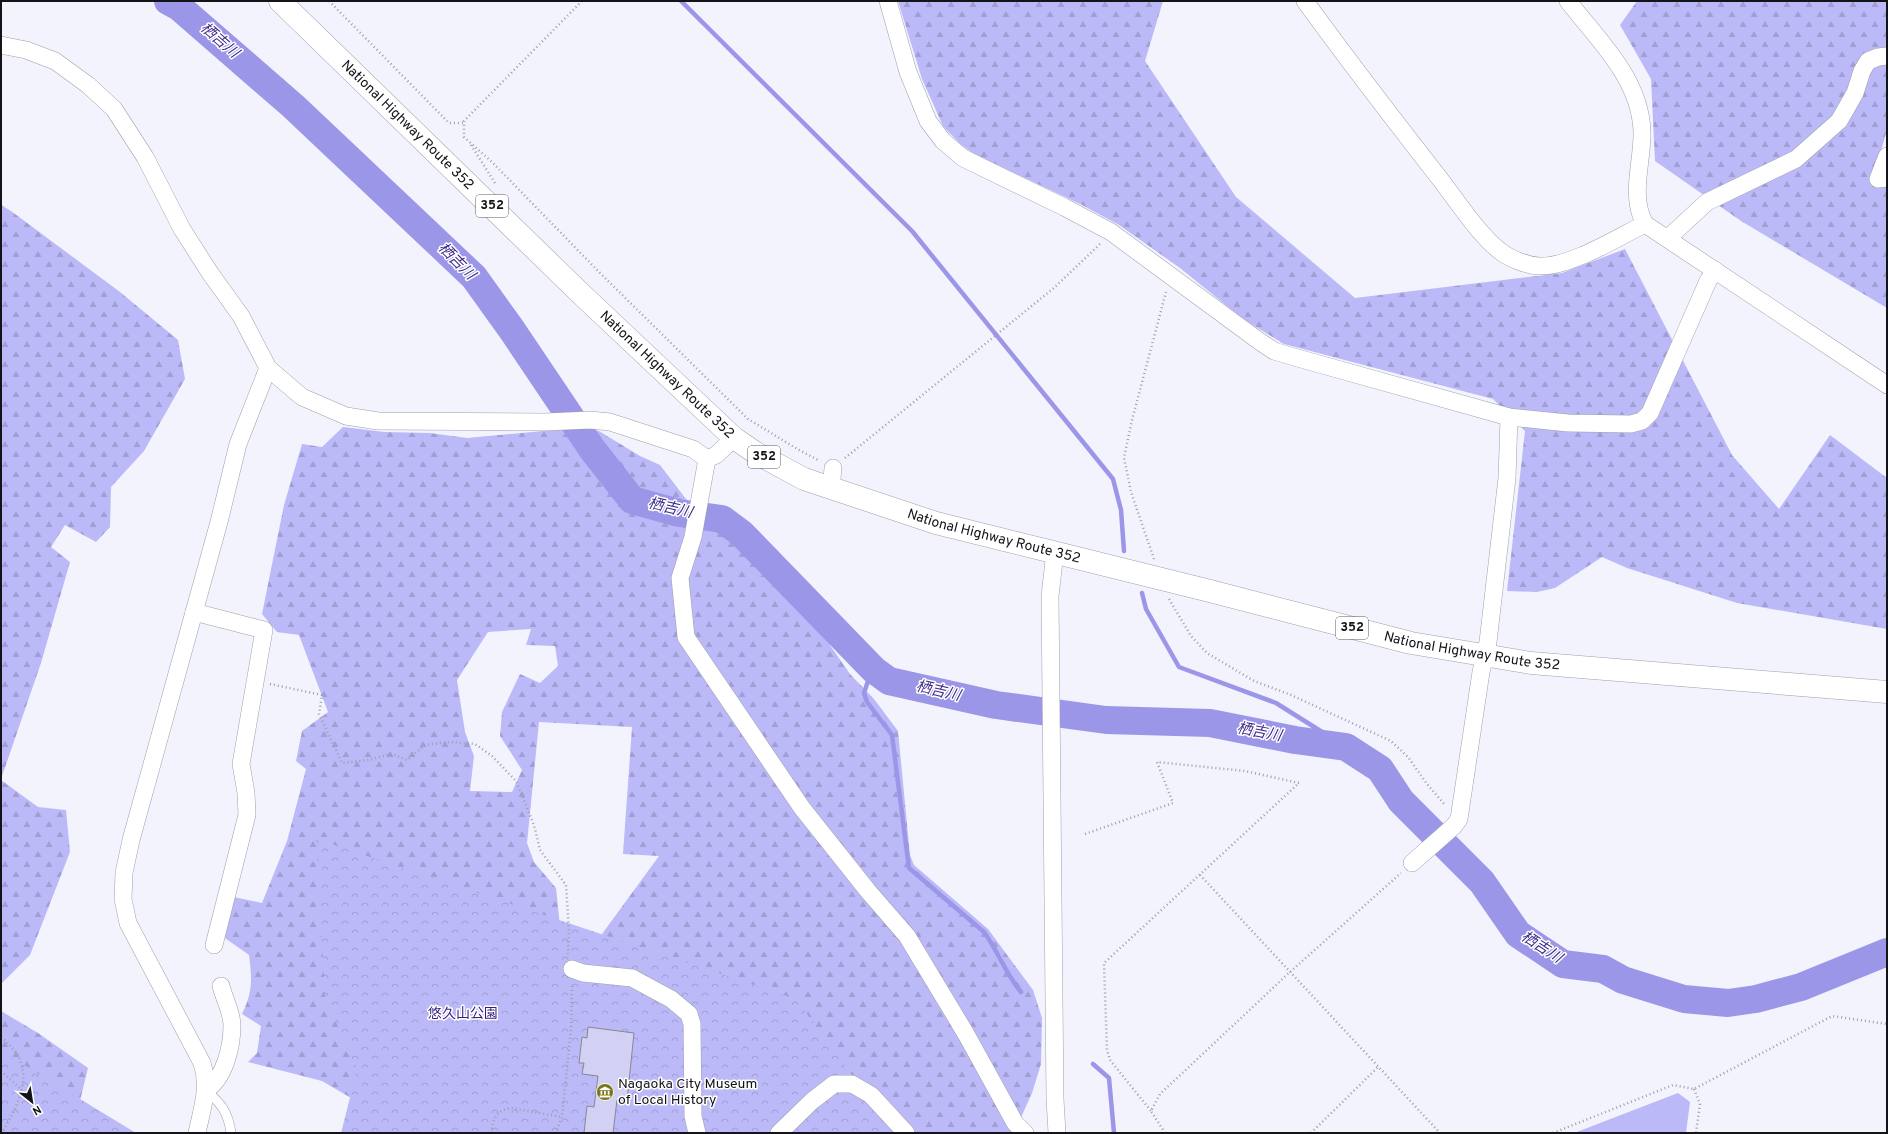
<svg xmlns="http://www.w3.org/2000/svg" width="1888" height="1134" font-family="Overpass,'Noto Sans JP',sans-serif">
  <defs>
    <pattern id="forest-firs" width="22" height="20" patternUnits="userSpaceOnUse"><rect width="22" height="20" fill="#bcb9f8"/><path d="M5 1l3.5 6h-7zM16 11l3.5 6h-7z" fill="#a19ed4"/></pattern>
    <pattern id="park-crowns" width="20" height="18" patternUnits="userSpaceOnUse"><rect width="20" height="18" fill="#bcb9f8"/><path d="M2 6a3 3 0 1 1 6 0M12 15a3 3 0 1 1 6 0" fill="none" stroke="#a19ed4"/></pattern>
  </defs>
  <rect width="100%" height="100%" fill="#f3f3fe"/>
  <path fill="#bcb9f8" d="M1678,1093L1690,1102L1686,1133H1574Z"/>
  <g fill="url(#forest-firs)" fill-rule="evenodd">
    <path d="M898,1H1163L1145,61L1236,197L1355,298L1562,273L1625,249L1732,455L1779,509L1830,435L1887,478V629L1737,603L1627,568L1602,557L1555,588L1537,592L1507,591L1525,431L1493,399L1284,344L1243,319L1180,268L1119,225L1082,205L974,154L960,144L943,126L922,79Z"/>
    <path d="M1637,1H1887V130L1872,182H1887V308L1741,221L1655,161L1651,79L1620,25Z"/>
    <path d="M1,205L11,211L120,292L178,340L185,379L144,451L111,487L110,527L96,542L65,525L51,547L70,562L41,663L1,779Z"/>
    <path d="M343,427L385,432L430,433L467,438L554,430L599,431L640,456L660,465L686,499L726,534L733,543L745,550L764,569L776,585L798,601L808,619L825,638L850,674L874,699L898,731L910,855L914,865L988,929L1033,990L1042,1018L1041,1064L1032,1093L1014,1133H628L601,955L602,934L659,856L623,854L632,727L539,722L527,843L534,862L556,888L563,955L370,1109L322,1081L248,1062L257,1053L261,1026L242,1014C253,992 252,979 249,955L222,936L234,897L262,903L287,841L306,769L296,761L302,731L328,712L299,635L277,632L262,614L284,505L302,444L322,447ZM531,629L526,645L555,646L558,666L540,683L520,674L502,712L500,736L522,770L512,792L470,791L474,756L465,732L457,680L488,632Z"/>
    <path d="M1,780L38,807L66,810L70,852L30,955L1,984Z"/>
    <path d="M1,1011L38,1033L88,1068L79,1105L1,1133Z"/>
  </g>
  <g fill="url(#park-crowns)">
    <path d="M316,839L796,999L894,1133H341L357,1070L325,995Z"/>
    <path d="M1,1051L136,1133H1Z"/>
  </g>
  <g fill="none" stroke-linecap="round" stroke-linejoin="round">
    <g stroke="#9c96e8" stroke-width="4.5">
      <path d="M681,1L912,231L1113,479L1121,510L1124,551"/>
      <path d="M1142,593L1146,609L1179,667L1276,703L1346,747"/>
      <path d="M874,670L868,681L864,693L867,702L892,735L909,868L984,932C998,951 1005,973 1021,992"/>
      <path d="M1093,1064L1109,1078L1114,1133"/>
    </g>
    <path stroke="#9c96e8" stroke-width="28" d="M168,1L179,7L293,106L474,277L512,330L592,449L632,500L679,513L722,519L742,534L874,670L889,681L996,705L1106,720L1210,723L1295,740L1346,747L1380,769L1401,801L1482,882L1518,934L1563,964L1603,969L1623,980L1684,999L1728,1003L1756,999L1801,987L1887,952"/>
  </g>
  <path fill="#d2d1f4" stroke="#878794" d="M588,1027L634,1033L627,1101L617,1100L613,1133H584L587,1106L594,1107L598,1076L582,1074L584,1063H579L582,1037L587,1038Z"/>
  <g fill="none" stroke-linecap="round" stroke-linejoin="round">
    <g stroke="#9f9fac" stroke-width="10">
      <path id="service" d="M206,1090C221,1104 228,1111 231,1133"/>
    </g>
    <g stroke="#9f9fac" stroke-width="18">
      <g id="minor">
        <path d="M888,1L908,72L928,121L943,141L963,158L1064,207L1111,232L1259,341L1274,351L1294,357L1509,417L1568,423L1631,424L1642,421L1650,413L1708,281L1715,270"/>
        <path d="M1305,1C1349,62 1394,120 1440,179C1457,201 1479,235 1500,251C1510,259 1526,265 1539,266C1569,268 1618,237 1645,224"/>
        <path d="M1568,1C1598,40 1640,78 1642,131C1643,161 1629,196 1645,224L1887,385"/>
        <path d="M1,45L26,50L55,61L88,85L114,109L145,157L182,229L210,273L241,316L268,368L302,397L346,416L378,421L545,422L590,420L610,422L693,449L707,459"/>
        <path d="M1887,156L1878,179L1887,178"/>
        <path d="M1668,238L1707,202L1796,159L1839,121L1855,93L1862,71L1868,61L1878,57L1887,56"/>
        <path d="M707,459L693,537L680,578L686,637L802,808L868,891L907,936L966,1034L1015,1123L1025,1133"/>
        <path d="M707,459L716,455L734,438"/>
        <path d="M831,489L833,468"/>
        <path d="M1055,552L1050,596L1055,1099L1057,1133"/>
        <path d="M194,612L264,630L241,764L246,793L247,815L214,945"/>
        <path d="M1412,863L1454,826L1459,819L1481,672L1488,642L1507,478L1509,417"/>
        <path d="M572,969L583,973L632,978L671,999L689,1014L692,1024L693,1116L697,1133"/>
        <path d="M206,1090C225,1078 232,1046 232,1025C232,1013 224,998 221,986"/>
        <path d="M197,1133C202,1109 210,1087 202,1063L128,923L123,899L124,873L131,840L219,522L238,444L268,368"/>
        <path d="M779,1133L812,1101L834,1084H852L871,1095L906,1133"/>
      </g>
    </g>
    <g stroke="#9f9fac" stroke-width="23">
      <g id="trunk">
        <path id="s1" d="M280,1L579,292L734,438L756,453L804,479L936,523L1210,591L1411,643L1531,663L1887,692"/>
      </g>
    </g>
    <g stroke="#9e9ea7" stroke-width="2.5" stroke-dasharray="1 3" stroke-linecap="butt">
      <path d="M329,1L449,123H464"/>
      <path d="M582,1L464,121V137L493,163L600,273L748,419L799,450L820,461"/>
      <path d="M471,145L495,183"/>
      <path d="M845,458L1055,287L1101,243"/>
      <path d="M1154,559L1131,492L1124,458L1132,420L1166,292"/>
      <path d="M1169,599L1191,636L1207,653L1254,681L1291,695L1391,741L1408,757L1427,784L1445,805"/>
      <path d="M270,684L322,695L319,714L342,763L368,760L392,754L407,760L425,745L449,742L475,744L492,756L516,781L534,825L540,850L566,885L569,932L568,954"/>
      <path d="M1085,834L1173,803L1157,762L1245,771L1299,783L1104,963L1107,1050L1110,1060L1151,1111"/>
      <path d="M1200,875L1440,1133"/>
      <path d="M1,1037C39,1067 21,1099 2,1133"/>
      <path d="M1,1071L21,1089"/>
      <path d="M1694,1089L1700,1104L1696,1133"/>
      <path d="M491,1133C493,1119 496,1110 511,1108L562,1117"/>
      <path d="M555,1133L562,1117L571,1030L572,986"/>
      <path d="M1165,1133L1151,1111L1160,1094L1290,972L1401,873"/>
      <path d="M1311,1133L1378,1067"/>
      <path d="M1553,1133L1673,1085L1694,1089L1832,1016L1887,1024"/>
    </g>
    <use href="#service" stroke="#fff" stroke-width="9"/>
    <use href="#minor" stroke="#fff" stroke-width="17"/>
    <use href="#trunk" stroke="#fff" stroke-width="22"/>
  </g>
  <defs>
    <g id="museum-disc" transform="scale(0.9)"><circle r="9.5" fill="#7a7519" stroke="#fff"/><path d="M0-6L6-3V-2H-6V-3ZM-5-1h2V3h-2ZM-1-1h2V3h-2ZM3-1h2V3H3ZM-6 4H6V6H-6Z" fill="#fff"/></g>
  </defs>
  <g fill-rule="evenodd">
    <use href="#museum-disc" x="605" y="1092"/>
  </g>
  <g text-anchor="middle" dominant-baseline="central" stroke-width="3" stroke-linejoin="round" paint-order="stroke">
    <g fill="#fff" stroke="#5a5a5d" stroke-width="1">
      <rect x="476" y="195" width="32" height="22" rx="3"/>
      <rect x="748" y="446" width="32" height="22" rx="3"/>
      <rect x="1336" y="617" width="32" height="22" rx="3"/>
    </g>
    <g font-size="13" font-weight="bold" fill="#131318">
      <text x="492" y="206">352</text>
      <text x="764" y="457">352</text>
      <text x="1352" y="628">352</text>
    </g>
    <g font-size="14" fill="#131318" stroke="#fff">
      <text stroke="none"><textPath href="#s1" startOffset="178">National Highway Route 352</textPath></text>
      <text stroke="none"><textPath href="#s1" startOffset="538">National Highway Route 352</textPath></text>
      <text stroke="none"><textPath href="#s1" startOffset="910">National Highway Route 352</textPath></text>
      <text stroke="none"><textPath href="#s1" startOffset="1402">National Highway Route 352</textPath></text>
    </g>
    <g font-size="14" fill="#341d7b" stroke="#fff">
      <text x="463" y="1014">悠久山公園</text>
    </g>
    <g font-size="14" fill="#131318" stroke="#fff" text-anchor="start">
      <text x="618" y="1084">Nagaoka City Museum<tspan x="618" dy="16">of Local History</tspan></text>
    </g>
    <g font-size="15" font-style="italic" fill="#3f2c8a" stroke="#fff">
      <text transform="translate(219 41) rotate(41)">栖吉川</text>
      <text transform="translate(456 262) rotate(45)">栖吉川</text>
      <text transform="translate(670 509) rotate(13)">栖吉川</text>
      <text transform="translate(938 692) rotate(13)">栖吉川</text>
      <text transform="translate(1259 733) rotate(11)">栖吉川</text>
      <text transform="translate(1541 948) rotate(33)">栖吉川</text>
    </g>
  </g>
  <rect width="1888" height="1134" fill="none" stroke="#131318" stroke-width="4"/>
  <g transform="translate(32 1102) rotate(150)" stroke="#ffffff" stroke-width="3" paint-order="stroke">
  <path d="M0-3L7 15L0 10L-7 15Z" fill="#131318"/>
  <text y="-6" font-size="11" font-weight="bold" text-anchor="middle" fill="#131318">N</text>
  </g>
</svg>
